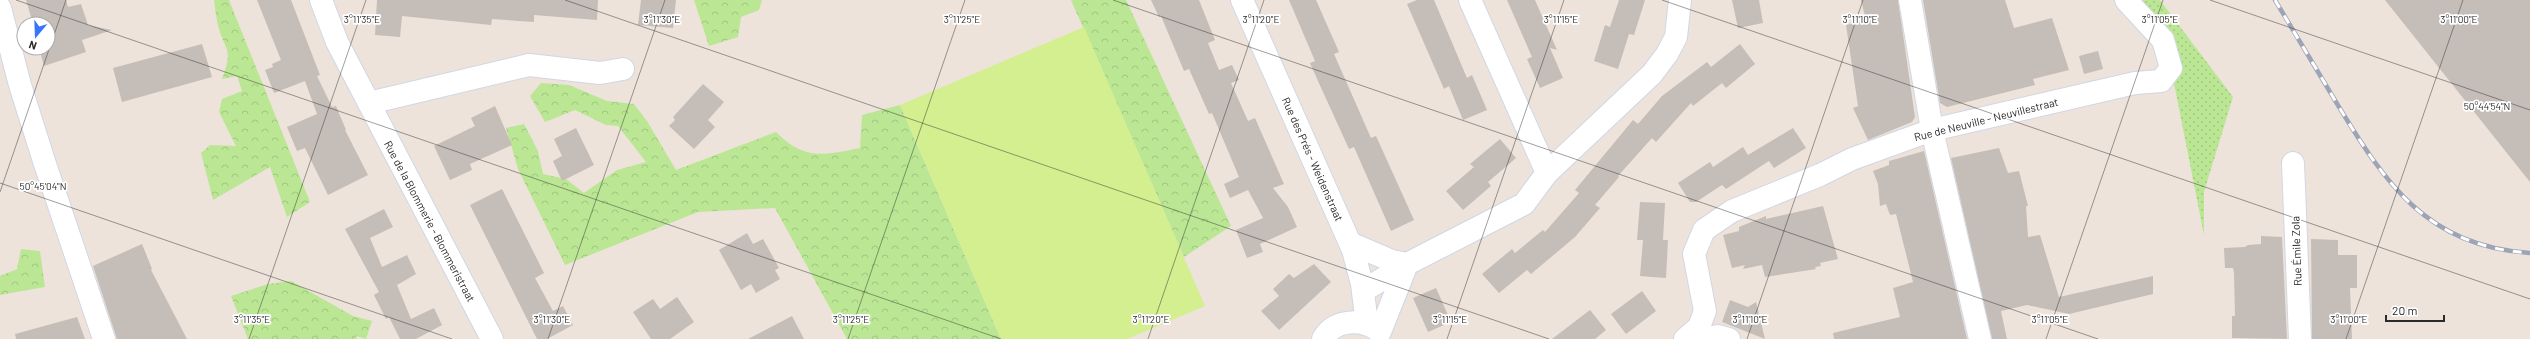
<svg xmlns="http://www.w3.org/2000/svg" width="2530" height="339" font-family="Barlow,sans-serif">
  <defs>
    <pattern id="grass-dots" width="8" height="8" patternUnits="userSpaceOnUse"><rect width="8" height="8" fill="#bbe794"/><path d="M2 2h.1M6 6h.1" fill="none" stroke="#a1c680" stroke-width="1.8" stroke-linecap="round"/></pattern>
    <pattern id="forest-crowns" width="20" height="18" patternUnits="userSpaceOnUse"><rect width="20" height="18" fill="#bbe794"/><path d="M2 6a3 3 0 1 1 6 0M12 15a3 3 0 1 1 6 0" fill="none" stroke="#a1c680"/></pattern>
  </defs>
  <rect width="100%" height="100%" fill="#ede3db"/>
  <path fill="url(#grass-dots)" d="M2126,0H2160L2233,97L2204,192V235L2171,68Z"/>
  <g fill="url(#forest-crowns)">
    <path d="M214,0H229L310,202L287,217L270,167L213,200L201,153L210,145L236,146L219,112L222,99L242,91L237,76L222,79C234,46 225,53 218,25C216,17 215,8 214,0Z"/>
    <path d="M694,0H762L759,10L741,17L738,37L709,46Z"/>
    <path d="M1071,0H1126L1231,226L1184,257Z"/>
    <path d="M541,83L569,85L607,101L634,104L647,121L676,170L776,132C805,161 824,155 860,148L862,115L900,105L1001,339H847L775,208L698,212L565,265L518,169L506,128L524,124L538,151L543,174L566,179L584,193L617,170L646,162L618,126L606,125L575,110L545,122L530,96Z"/>
    <path d="M21,249L40,251L45,287L0,295V276L17,269Z"/>
    <path d="M291,281L353,316L372,321L366,339L356,336L357,339H248L231,296L268,284Z"/>
  </g>
  <path fill="#d3ef8f" d="M1084,27L1205,306L1127,339H1001L900,105Z"/>
  <g fill="#c5bdb8">
    <path d="M26,0H66L68,7L81,4L88,25L112,30L82,40L86,52L44,66L39,48H48V24H33Z"/>
    <path d="M257,0H291L320,75L317,76L332,107L336,106L346,130H345L368,175L328,195L305,148L297,151L287,127L317,114L305,81L274,93L265,70L273,67L272,64L281,60Z"/>
    <path d="M377,0H598L597,20L534,15V22L492,19L491,25L402,16L400,37L375,35Z"/>
    <path d="M641,0H676L673,28L638,25Z"/>
    <path d="M1151,0H1199L1215,40L1208,43L1219,70L1232,65L1239,80L1231,83L1248,121L1255,118L1284,184L1273,188L1288,207L1297,227L1260,244L1263,252L1247,258L1236,230L1263,218L1248,190L1230,198L1224,184L1239,177L1212,113L1209,114L1189,69L1184,71L1161,16L1159,17Z"/>
    <path d="M1289,0H1316L1339,52L1334,54L1371,138L1376,136L1414,220L1391,231L1354,147L1349,149L1318,81L1310,63L1315,61Z"/>
    <path d="M1417,0H1434L1467,78L1472,75L1487,110L1463,120L1449,86L1444,89L1407,4Z"/>
    <path d="M1507,0H1535L1557,50L1550,48L1563,78L1540,88L1527,59L1532,57Z"/>
    <path d="M1619,0H1645L1634,35L1629,34L1618,69L1594,61L1605,25L1610,27Z"/>
    <path d="M1732,0H1759L1763,23L1738,28Z"/>
    <path d="M1861,0H1898L1915,117L1912,122L1868,140L1853,108L1858,106L1846,25L1866,20Z"/>
    <path d="M1923,0H2005L2014,28L2052,18L2069,70L2033,79L2035,85L1947,107L1940,103Z"/>
    <path d="M2385,0H2530V182Z"/>
    <path d="M202,44L212,77L122,102L113,68Z"/>
    <path d="M1740,44L1755,64L1726,88L1722,83L1693,106L1691,103L1656,142L1652,138L1618,176L1619,177L1595,205L1600,208L1575,237L1531,274L1527,270L1499,293L1482,274L1512,249L1515,253L1543,230L1545,232L1579,193L1575,190L1633,120L1638,124L1662,96L1707,62L1711,67Z"/>
    <path d="M2098,51L2103,69L2084,74L2079,56Z"/>
    <path d="M703,84L724,102L708,120L715,127L694,149L669,126L675,120L673,117Z"/>
    <path d="M495,106L512,145L470,164L472,170L450,180L434,146L475,126L471,118Z"/>
    <path d="M576,128L594,165L562,181L553,161L562,156L554,139Z"/>
    <path d="M1793,128L1806,148L1774,168L1769,161L1726,189L1722,185L1696,202H1690L1678,183L1710,162L1713,167L1743,147L1748,155Z"/>
    <path d="M1500,139L1516,158L1488,182L1491,186L1463,210L1446,191L1474,167L1470,164Z"/>
    <path d="M1999,148L2008,173L2019,171L2028,206H2026L2028,237L2040,235L2059,297L2153,276V294L2069,314L2027,305L2001,311L2007,339H1992L1951,158Z"/>
    <path d="M1924,151L1967,339H1834L1833,333L1900,317L1893,288L1913,282L1896,214L1890,215L1886,204L1880,206L1878,184L1873,171L1889,165V161Z"/>
    <path d="M502,189L544,273L535,278L553,311L563,306L573,325L547,339H537L470,205Z"/>
    <path d="M1640,202L1665,203L1663,240H1668L1666,278L1640,276L1643,240H1637Z"/>
    <path d="M1823,206L1838,259L1820,263L1821,266L1815,267L1816,269L1765,277L1762,265L1743,269L1745,265L1732,268L1723,235L1739,231V227L1766,216V219Z"/>
    <path d="M384,209L393,227L370,238L382,267L407,255L416,274L397,285L411,319L434,308L442,325L416,339H400L389,317L386,319L374,295L379,292L345,229Z"/>
    <path d="M747,233L753,244L763,239L779,268L775,270L780,279L756,293L751,284L741,290L719,250Z"/>
    <path d="M2261,236L2282,237L2287,339L2232,338V316H2235L2234,273L2233,268H2225L2224,248L2245,247L2248,245L2261,244Z"/>
    <path d="M2311,239L2338,240V255H2357V288H2350L2352,339H2312Z"/>
    <path d="M142,244L152,269L151,270L187,339H117L93,266Z"/>
    <path d="M1314,264L1331,282L1279,330L1261,311L1279,296L1273,289L1289,274L1294,278Z"/>
    <path d="M1436,288L1451,322L1428,332L1413,298Z"/>
    <path d="M1642,291L1656,311L1626,334L1611,314Z"/>
    <path d="M677,297L694,322L670,339H651L633,312L653,299L660,309Z"/>
    <path d="M1730,300L1748,307L1756,302L1765,339L1722,322Z"/>
    <path d="M1590,310L1606,330L1595,339H1552Z"/>
    <path d="M792,316L804,339H748Z"/>
    <path d="M77,317L85,339H16L15,334Z"/>
  </g>
  <g fill="none" stroke-linecap="round" stroke-linejoin="round">
    <g stroke="#d0d7e4" stroke-width="24">
      <g id="minor">
        <path d="M321,0L337,42L492,339"/>
        <path d="M1242,0L1353,250L1362,284L1367,324"/>
        <path d="M1470,0L1547,173"/>
        <path d="M1910,0L1932,130L1980,339"/>
        <path d="M369,103L529,65L600,73L623,69"/>
        <path d="M2293,163L2300,339"/>
        <path d="M1350,243L1392,261L1407,264L1524,204L1547,173L1652,74L1667,54L1676,37L1680,0"/>
        <path d="M1363,291L1407,264L1380,332"/>
        <path d="M1323,339C1334,319 1362,318 1379,331"/>
        <path d="M1685,339L1699,327L1705,311L1694,254L1704,230L1732,211L1820,175L1852,159L1932,130L2135,83L2161,81L2171,68L2163,40L2126,0"/>
        <path d="M1705,339L1718,336L1729,339"/>
      </g>
    </g>
    <g stroke="#d0d7e4" stroke-width="24">
      <path id="tertiary" d="M0,8L20,85L44,161L104,339"/>
    </g>
    <use href="#minor" stroke="#fff" stroke-width="22"/>
    <use href="#tertiary" stroke="#fff" stroke-width="22"/>
    <g stroke="#9da4b6" stroke-width="4.5">
      <path id="rail" d="M2275,0C2295,34 2316,68 2336,102C2385,183 2426,246 2530,253"/>
    </g>
    <use href="#rail" stroke="#fff" stroke-width="3" stroke-dasharray="9" stroke-linecap="butt"/>
  </g>
  <path fill="none" stroke="#2a2a2a" stroke-width="1" stroke-opacity="0.45" d="M16,0L1001,339M565,0L1549,339M1113,0L2098,339M1662,0L2530,299M2210,0L2530,110M0,183L452,339M0,192L66,0M249,339L366,0M548,339L665,0M848,339L965,0M1148,339L1264,0M1447,339L1564,0M1747,339L1863,0M2046,339L2163,0M2346,339L2463,0"/>
  <g text-anchor="middle" dominant-baseline="central" stroke-width="3.5" stroke-linejoin="round" paint-order="stroke">
    <g font-size="11" fill="#2a2a2a" stroke="#fff">
      <text transform="translate(1986 119) rotate(-14)">Rue de Neuville - Neuvillestraat</text>
      <text transform="translate(1313 159) rotate(66)">Rue des Prés - Weidenstraat</text>
      <text transform="translate(430 221) rotate(62)">Rue de la Blommerie - Blommeristraat</text>
      <text transform="translate(2296 251) rotate(-92)">Rue Émile Zola</text>
    </g>
  </g>
  <g font-size="10" text-anchor="middle" fill="#2a2a2a" stroke="#fff" stroke-width="3.5" stroke-linejoin="round" paint-order="stroke">
    <text x="362" y="23">3°11'35"E</text>
    <text x="1261" y="23">3°11'20"E</text>
    <text x="1561" y="23">3°11'15"E</text>
    <text x="1860" y="23">3°11'10"E</text>
    <text x="2459" y="23">3°11'00"E</text>
    <text x="662" y="23">3°11'30"E</text>
    <text x="962" y="23">3°11'25"E</text>
    <text x="2160" y="23">3°11'05"E</text>
    <text x="2487" y="110">50°44'54"N</text>
    <text x="43" y="190">50°45'04"N</text>
    <text x="252" y="323">3°11'35"E</text>
    <text x="552" y="323">3°11'30"E</text>
    <text x="851" y="323">3°11'25"E</text>
    <text x="1151" y="323">3°11'20"E</text>
    <text x="1450" y="323">3°11'15"E</text>
    <text x="1750" y="323">3°11'10"E</text>
    <text x="2050" y="323">3°11'05"E</text>
    <text x="2349" y="323">3°11'00"E</text>
  </g>
  <g transform="translate(36 36) rotate(199)"><circle r="19" fill="#ffffff" stroke="#aaaaaa"/>
  <path d="M0-3L7 15L0 10L-7 15Z" fill="#3676ff"/>
  <text y="-6" font-size="11" font-weight="bold" text-anchor="middle" fill="#2a2a2a">N</text>
  </g>
  <path d="M2386 315v6h58v-6" fill="none" stroke="#2a2a2a" stroke-width="2"/>
  <text x="2392" y="315" font-size="12" fill="#2a2a2a" stroke="#ffffff" stroke-width="3" paint-order="stroke">20 m</text>
</svg>
